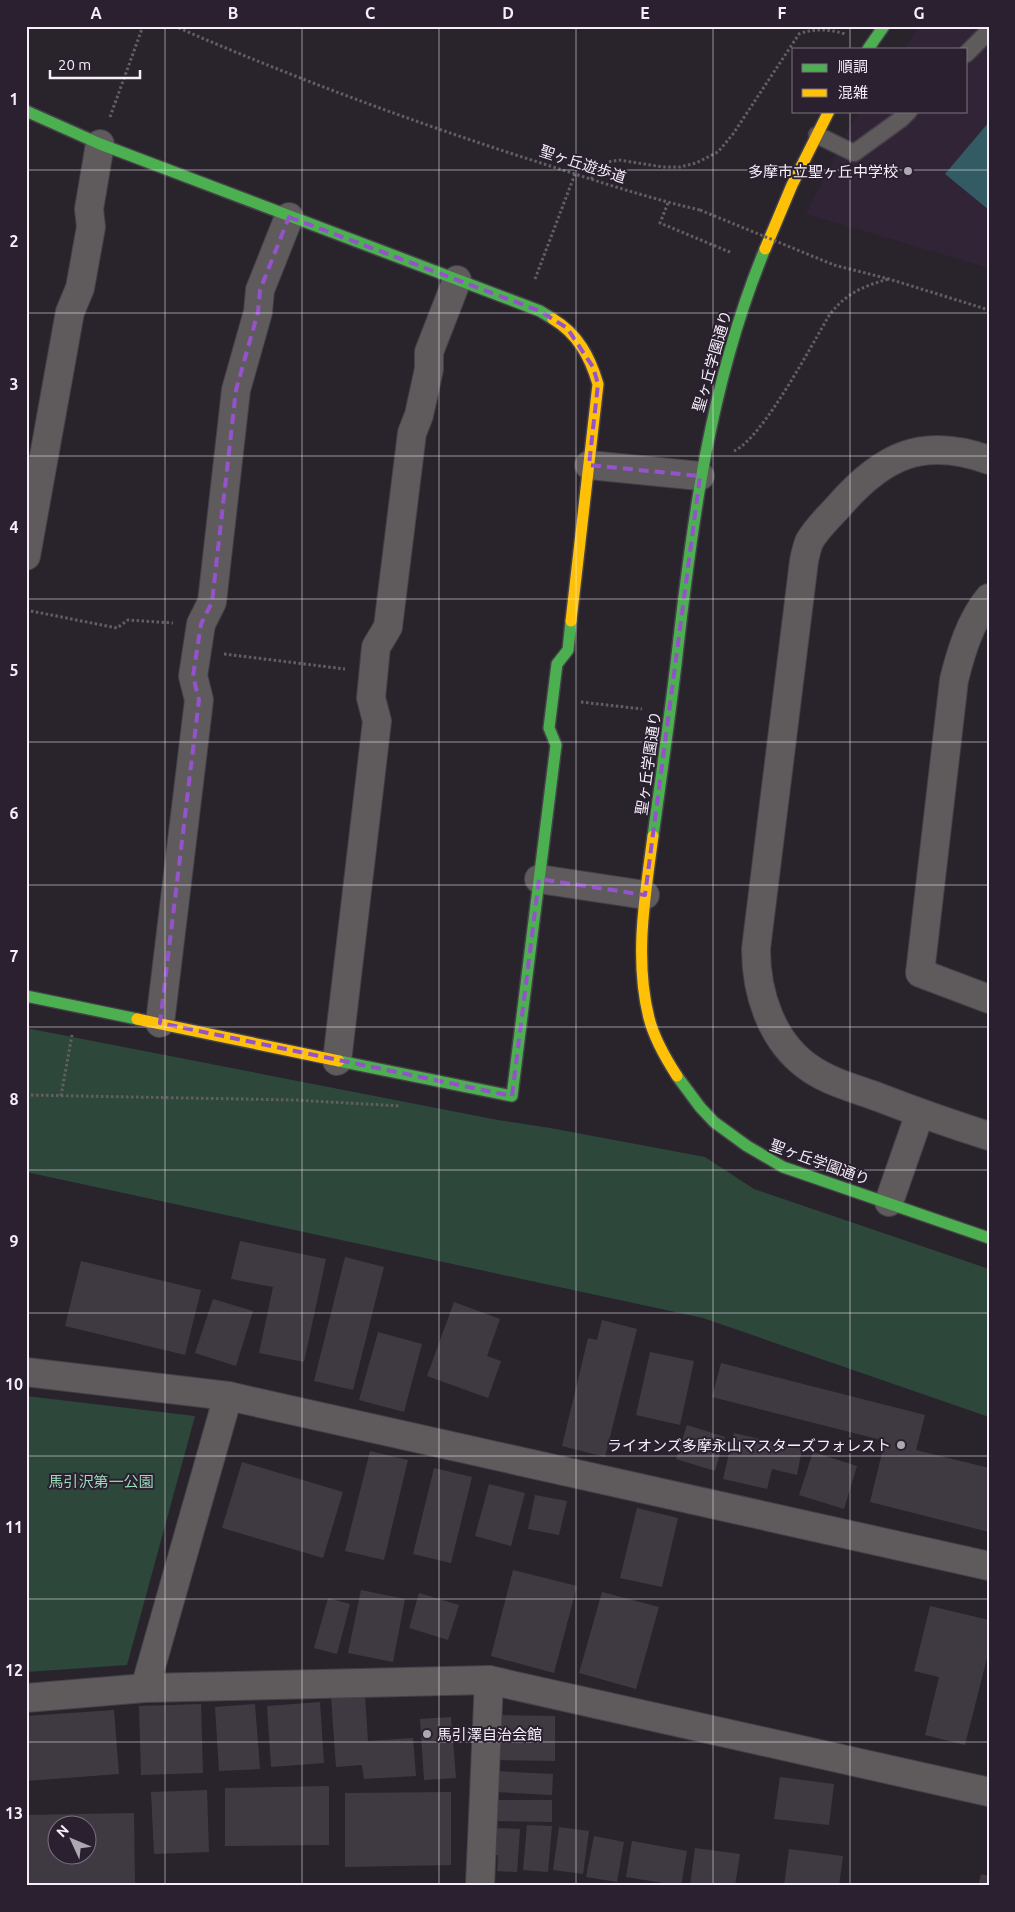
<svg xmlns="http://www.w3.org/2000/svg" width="1015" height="1912" font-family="Ubuntu,'Noto Sans JP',sans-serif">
  <rect width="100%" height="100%" fill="#29242c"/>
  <path fill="#302436" d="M920,26H989V268L806,214L850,127L861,111H966V49H904Z"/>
  <g fill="#2d473b">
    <path d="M26,1028L498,1120L550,1128L705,1157L754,1189L989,1269V1417L703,1318L26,1172Z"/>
    <path d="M26,1396L195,1416L127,1665L26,1672Z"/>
  </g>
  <path fill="#335b64" d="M989,122V210L945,174Z"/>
  <g fill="#3f3a42" fill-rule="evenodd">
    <path d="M240,1241L326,1259L304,1362L259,1353L273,1287L231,1279Z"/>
    <path d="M345,1257L384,1267L353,1390L314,1381Z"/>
    <path d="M81,1261L201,1290L185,1355L65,1326Z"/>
    <path d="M213,1299L253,1311L236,1366L195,1353Z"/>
    <path d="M454,1302L500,1319L487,1356L501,1361L488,1398L427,1376Z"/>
    <path d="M602,1320L637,1329L605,1457L562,1446L588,1338L597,1340Z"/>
    <path d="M378,1332L422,1344L404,1412L359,1400Z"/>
    <path d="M650,1352L694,1361L680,1425L636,1415Z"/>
    <path d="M721,1363L925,1415L916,1450L989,1468V1532L870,1502L885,1441L712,1397Z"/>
    <path d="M687,1425L725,1437L715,1471L676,1459Z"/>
    <path d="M734,1433L802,1449L797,1475L772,1469L767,1489L723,1479Z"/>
    <path d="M370,1451L408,1460L384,1560L345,1551Z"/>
    <path d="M813,1452L857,1466L844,1509L799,1495Z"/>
    <path d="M242,1462L343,1492L323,1558L222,1528Z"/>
    <path d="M434,1468L472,1477L451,1563L413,1554Z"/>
    <path d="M489,1484L525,1493L511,1546L475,1536Z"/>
    <path d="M535,1495L567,1501L559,1535L528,1529Z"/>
    <path d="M637,1508L678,1518L662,1587L620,1578Z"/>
    <path d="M513,1570L577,1586L554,1673L491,1656Z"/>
    <path d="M361,1590L405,1599L393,1662L348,1653Z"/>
    <path d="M602,1592L659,1607L636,1689L579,1673Z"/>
    <path d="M419,1593L459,1605L448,1640L409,1628Z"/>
    <path d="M328,1598L350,1604L337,1654L314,1648Z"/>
    <path d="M930,1606L989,1620V1650L965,1745L925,1735L939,1677L914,1671Z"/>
    <path d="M365,1695L368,1741L413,1738L416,1776L364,1779L362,1765L336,1767L331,1697Z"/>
    <path d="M320,1702L324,1763L271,1767L267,1706Z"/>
    <path d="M201,1704L203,1773L141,1775L139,1706Z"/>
    <path d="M255,1704L260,1769L219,1771L215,1707Z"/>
    <path d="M114,1710L119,1774L26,1781V1716Z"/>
    <path d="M500,1715L555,1716V1761L500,1760Z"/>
    <path d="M451,1717L456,1778L424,1780L420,1719Z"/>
    <path d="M496,1771L553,1774L552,1795L495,1792Z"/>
    <path d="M780,1777L834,1784L829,1825L774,1819Z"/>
    <path d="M329,1786V1845L225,1846V1788Z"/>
    <path d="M207,1790L209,1852L154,1854L151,1792Z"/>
    <path d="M451,1792V1865L345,1867V1793Z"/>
    <path d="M495,1800H552V1822L495,1821Z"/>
    <path d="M134,1813L135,1885L26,1886V1815ZM58,1824H88V1854H58Z"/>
    <path d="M527,1825L552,1826L548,1872L523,1870Z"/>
    <path d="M559,1827L589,1831L583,1874L553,1870Z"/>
    <path d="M494,1828L520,1829L517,1872L497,1871L498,1855H493Z"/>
    <path d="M594,1836L624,1842L617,1882L586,1877Z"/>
    <path d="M632,1841L687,1851L681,1886L626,1877Z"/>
    <path d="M695,1848L740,1854L735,1886L690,1885Z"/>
    <path d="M789,1849L843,1856L839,1886H784Z"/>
    <path d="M981,1874L989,1876V1886H978Z"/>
  </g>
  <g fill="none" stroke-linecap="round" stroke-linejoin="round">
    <g stroke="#454148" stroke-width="19">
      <g id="lane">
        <path d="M966,54L989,31"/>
        <path d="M817,135L854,153L901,119L909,111"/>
      </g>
    </g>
    <g stroke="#454148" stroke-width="30">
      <g id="street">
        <path d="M989,460C922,436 882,456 838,507C828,518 816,529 809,542C807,548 805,555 804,561L756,949C756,994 772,1043 811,1069C830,1082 856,1089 878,1097C914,1111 951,1124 989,1136"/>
        <path d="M589,465L700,476"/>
        <path d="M26,556L70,312L80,288L91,227L89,209L100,144"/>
        <path d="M989,598C970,621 961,652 954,680L920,973L989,999"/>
        <path d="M539,879L645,895"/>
        <path d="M160,1023L199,700L193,676L201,624L212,602L236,390L258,312L260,290L289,217"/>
        <path d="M337,1061L377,721L371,698L376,647L388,627L412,433L419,415L429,369V352L457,280"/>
        <path d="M889,1202L920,1113"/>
        <path d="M26,1372L228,1396L989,1566"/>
        <path d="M145,1688L228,1396"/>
        <path d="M26,1698L145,1688L489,1680L989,1792"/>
        <path d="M480,1886L489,1680"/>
      </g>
    </g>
    <g stroke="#454148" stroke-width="14">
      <g id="fast">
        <path d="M868,49L884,26"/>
        <path d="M26,111L100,144L540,311L553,319"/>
        <path d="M653,836C661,779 669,722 676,664C692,522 710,382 765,249"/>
        <path d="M26,996L137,1019"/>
        <path d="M339,1061L512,1096L556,745L549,728L557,664L568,650L571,621"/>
        <path d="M677,1076L700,1107L714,1122L747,1146L783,1167L989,1238"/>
      </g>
    </g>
    <g stroke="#454148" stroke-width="14">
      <g id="slow">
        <path d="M765,249L792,185L829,111"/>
        <path d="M553,319C578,334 590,357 598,384L571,621"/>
        <path d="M653,836C645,896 634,959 649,1018C654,1038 666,1059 677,1076"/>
        <path d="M137,1019L339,1061"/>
      </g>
    </g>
    <g stroke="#625f62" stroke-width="3" stroke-dasharray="2.5 2.5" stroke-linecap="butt">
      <path d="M174,26C287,75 402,118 519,156C579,175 639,196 700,210"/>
      <path d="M110,117L143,26"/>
      <path d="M591,179L608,162L619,160L663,167H680L696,163L718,152L733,134L799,34C815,28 829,29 845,34"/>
      <path d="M668,203L660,223L732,253"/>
      <path d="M834,265L889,279L989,310"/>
      <path d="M535,279L575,174"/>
      <path d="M734,451C763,438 812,344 830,314C847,293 863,286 889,279"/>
      <path d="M26,610L117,628L128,620L173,623"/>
      <path d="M224,654L345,669"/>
      <path d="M581,702L642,709"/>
      <path d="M26,1095L295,1100L400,1106"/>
      <path d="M61,1096L72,1035"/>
    </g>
    <use href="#lane" stroke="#5f5b5c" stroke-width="16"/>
    <use href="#street" stroke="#5f5b5c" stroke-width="28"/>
    <use href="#fast" stroke="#4caf50" stroke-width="11"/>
    <use href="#slow" stroke="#ffc107" stroke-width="11"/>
    <path stroke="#625f62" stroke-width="3" stroke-dasharray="2.5 2.5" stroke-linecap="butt" d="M700,210L834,265"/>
  </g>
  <path fill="none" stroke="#9453cb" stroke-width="4" stroke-dasharray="10 6" stroke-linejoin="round" d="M289,217L540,311L567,328L593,367L598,384L589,465L700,476L645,895L539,879L512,1096L160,1023L199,700L193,676L201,624L212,602L236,390L258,312L260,290Z"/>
  <path fill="none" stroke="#f6effa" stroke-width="1" stroke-opacity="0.55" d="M165,26V1886M302,26V1886M439,26V1886M576,26V1886M713,26V1886M850,26V49M850,111V1886M26,170H989M26,313H989M26,456H989M26,599H989M26,742H989M26,885H989M26,1027H989M26,1170H989M26,1313H989M26,1456H989M26,1599H989M26,1742H989"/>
  <g fill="#aea8b2" stroke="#2a202f" stroke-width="2">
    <circle cx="908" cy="171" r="5"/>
    <circle cx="901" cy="1445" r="5"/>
    <circle cx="427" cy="1734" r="5"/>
  </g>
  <g text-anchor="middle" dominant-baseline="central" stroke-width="4" stroke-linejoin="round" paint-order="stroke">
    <g font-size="15" fill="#f6effa" stroke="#2a202f">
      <text transform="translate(583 164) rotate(18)">聖ヶ丘遊歩道</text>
      <text transform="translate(712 361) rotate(-74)">聖ヶ丘学園通り</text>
      <text transform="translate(648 763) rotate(-82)">聖ヶ丘学園通り</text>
      <text transform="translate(820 1162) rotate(20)">聖ヶ丘学園通り</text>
    </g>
    <g font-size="15" fill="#f6effa" stroke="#2a202f" text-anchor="end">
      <text x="898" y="171">多摩市立聖ヶ丘中学校</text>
      <text x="891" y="1445">ライオンズ多摩永山マスターズフォレスト</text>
      <text x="437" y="1734" text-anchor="start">馬引澤自治会館</text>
    </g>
    <g font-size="15" fill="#99dab9" stroke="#2a202f">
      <text x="101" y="1481">馬引沢第一公園</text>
    </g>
  </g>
  <rect width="1015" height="1912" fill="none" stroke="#2a202f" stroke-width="55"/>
  <rect x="792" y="48" width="175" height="65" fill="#2a202f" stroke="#7c7380"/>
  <rect x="802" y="64" width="25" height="8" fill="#4caf50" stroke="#7c7380"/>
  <text x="838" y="72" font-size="15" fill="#f6effa">順調</text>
  <rect x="802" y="89" width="25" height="8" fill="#ffc107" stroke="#7c7380"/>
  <text x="838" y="98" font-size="15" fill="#f6effa">混雑</text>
  <g transform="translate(72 1840) rotate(314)"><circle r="24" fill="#2a202f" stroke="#7c7380"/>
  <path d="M0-4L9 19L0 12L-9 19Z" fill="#aea8b2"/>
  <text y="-8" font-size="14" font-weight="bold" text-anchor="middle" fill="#f6effa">N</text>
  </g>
  <path d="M50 70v8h90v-8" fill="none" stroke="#f6effa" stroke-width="2.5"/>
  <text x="58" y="70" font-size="15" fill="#f6effa" stroke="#2a202f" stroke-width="4" paint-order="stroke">20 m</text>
  <rect x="28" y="28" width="960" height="1856" fill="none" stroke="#f6effa" stroke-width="2"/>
  <g font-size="16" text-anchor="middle" font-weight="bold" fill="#f6effa">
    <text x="96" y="19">A</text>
    <text x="233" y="19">B</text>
    <text x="370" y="19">C</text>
    <text x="508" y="19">D</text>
    <text x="645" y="19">E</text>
    <text x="782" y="19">F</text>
    <text x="919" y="19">G</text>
    <text x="14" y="105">1</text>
    <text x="14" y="247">2</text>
    <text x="14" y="390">3</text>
    <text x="14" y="533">4</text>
    <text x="14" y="676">5</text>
    <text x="14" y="819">6</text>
    <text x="14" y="962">7</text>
    <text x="14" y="1105">8</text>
    <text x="14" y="1247">9</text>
    <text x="14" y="1390">10</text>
    <text x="14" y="1533">11</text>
    <text x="14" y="1676">12</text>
    <text x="14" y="1819">13</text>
  </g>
</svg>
